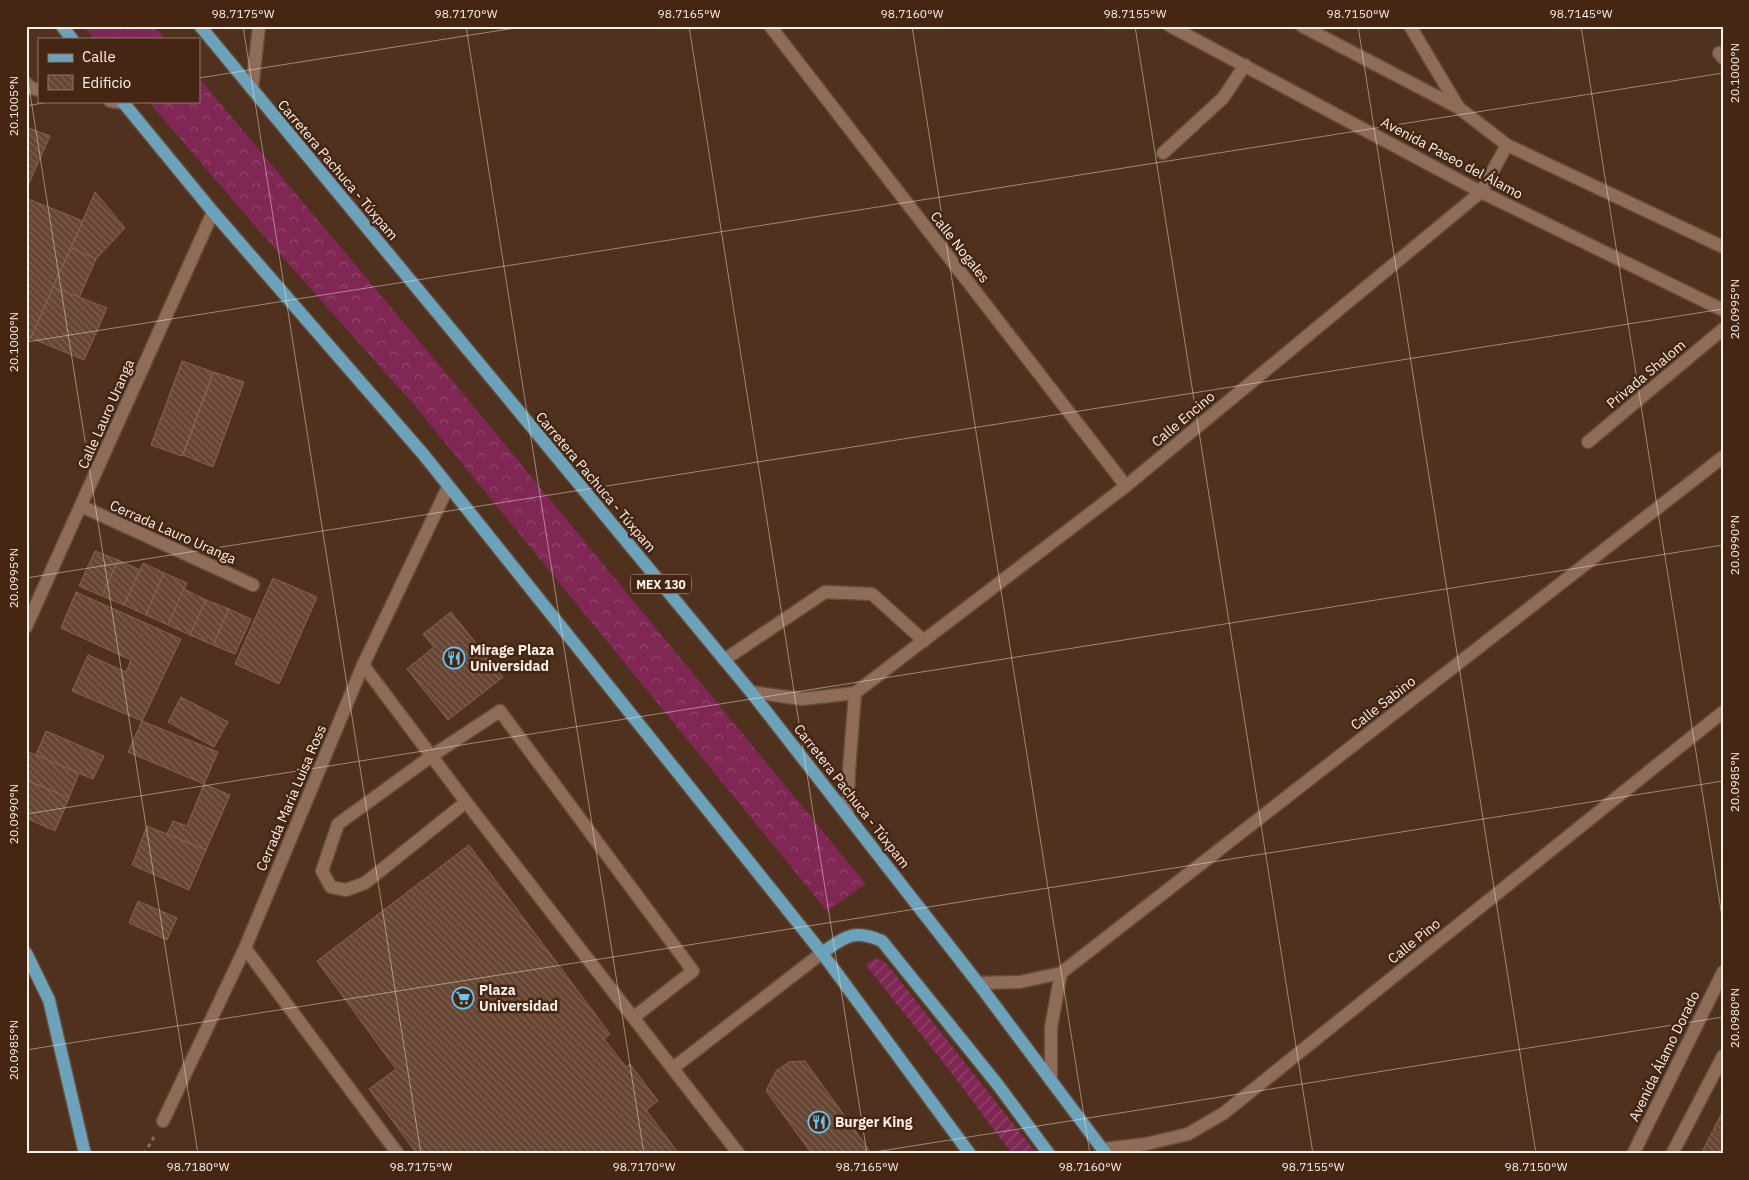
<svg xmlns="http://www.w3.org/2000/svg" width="1749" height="1180" font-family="'IBM Plex Sans',sans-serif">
  <defs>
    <pattern id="forest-crowns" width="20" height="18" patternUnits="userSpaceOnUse" patternTransform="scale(1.25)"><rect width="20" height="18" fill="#802755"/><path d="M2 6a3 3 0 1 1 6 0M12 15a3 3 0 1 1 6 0" fill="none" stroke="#93476e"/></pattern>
    <pattern id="garden-furrows" width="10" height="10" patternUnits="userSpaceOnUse" patternTransform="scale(1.25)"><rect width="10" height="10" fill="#802755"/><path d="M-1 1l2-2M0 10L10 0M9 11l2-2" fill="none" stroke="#93476e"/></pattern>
    <pattern id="building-back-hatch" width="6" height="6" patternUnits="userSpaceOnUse" patternTransform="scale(1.25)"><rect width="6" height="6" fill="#664632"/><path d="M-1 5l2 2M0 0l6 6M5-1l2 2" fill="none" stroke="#7d6150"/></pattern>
  </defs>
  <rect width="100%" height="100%" fill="#4f311d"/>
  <g fill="url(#forest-crowns)">
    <path d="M83,26H154L165,39H94Z"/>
    <path d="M199,78L456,385L866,884L827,911L415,406L255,226L148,101H199Z"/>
  </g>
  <path fill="url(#garden-furrows)" d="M876,958L886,963L1037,1154H1012L950,1071L865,964Z"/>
  <g fill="url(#building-back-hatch)" stroke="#87644f">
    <path d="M26,127L50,136L26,190Z"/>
    <path d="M95,192L125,228L96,259L71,248Z"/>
    <path d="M26,198L83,221L26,348Z"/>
    <path d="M71,248L96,259L79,298L53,287Z"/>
    <path d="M53,287L107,308L84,360L31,338Z"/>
    <path d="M182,361L213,372L182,456L151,445Z"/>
    <path d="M214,372L244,382L213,467L183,455Z"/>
    <path d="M95,551L118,560L102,596L79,586Z"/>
    <path d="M118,560L140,570L124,605L102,596Z"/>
    <path d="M143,563L164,573L146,615L124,605Z"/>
    <path d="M164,573L187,583L168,625L146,615Z"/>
    <path d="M273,578L317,597L279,684L235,664Z"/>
    <path d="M184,589L206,600L190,635L168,625Z"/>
    <path d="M76,592L181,639L142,721L72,691L88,655L126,672L131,660L61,628Z"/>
    <path d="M206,600L229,609L213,645L190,635Z"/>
    <path d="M229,609L251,619L235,654L213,645Z"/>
    <path d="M451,612L503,677L448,720L407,669L434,647L423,634Z"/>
    <path d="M181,697L228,722L214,747L168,722Z"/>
    <path d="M142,721L218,752L204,784L128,752Z"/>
    <path d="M46,731L104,756L93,779L36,755Z"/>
    <path d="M26,751L79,773L69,798L26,780Z"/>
    <path d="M26,780L69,798L55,831L26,818Z"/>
    <path d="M204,784L230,795L206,850L167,834L173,821L187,826Z"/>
    <path d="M147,826L206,850L189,890L132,865Z"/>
    <path d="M469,845L610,1034L604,1039L626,1067L630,1064L658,1101L646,1110L679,1154H417L369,1089L396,1069L317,961Z"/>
    <path d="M138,901L177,918L167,940L129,923Z"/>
    <path d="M805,1061L872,1154H812L766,1091L776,1071L789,1062Z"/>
    <path d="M1723,1111V1135L1713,1130Z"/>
    <path d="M1712,1132L1723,1137V1154H1701Z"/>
  </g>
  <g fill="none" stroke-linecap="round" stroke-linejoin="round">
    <g stroke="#644c3b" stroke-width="15">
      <g id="service">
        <path d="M26,83L31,88L39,90"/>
        <path d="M110,101L124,103"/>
        <path d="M724,660L825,592L872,594L924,641"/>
        <path d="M363,665L466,802L739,1154"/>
        <path d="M466,802L365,883L346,890L331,887L322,871L338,824L433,755L500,711L693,971L634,1017"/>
        <path d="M245,948L398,1154"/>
        <path d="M673,1068L822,953"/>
      </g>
    </g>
    <g stroke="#644c3b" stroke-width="15">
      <g id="minor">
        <path d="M770,26L1126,486"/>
        <path d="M1170,26L1481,192L1723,310"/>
        <path d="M1302,26L1459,108L1507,145L1723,247"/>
        <path d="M1410,26L1459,108"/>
        <path d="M1719,53L1723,58"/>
        <path d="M252,89L259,26"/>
        <path d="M1163,153L1223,98L1245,65"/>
        <path d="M1588,442L1723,329"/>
        <path d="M81,506L253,585"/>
        <path d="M26,627L213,212"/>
        <path d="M751,692L802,699L855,693L1126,486L1481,192L1507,145"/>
        <path d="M847,815L849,771L855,693"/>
        <path d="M978,983L1020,982L1061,973L1723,457"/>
        <path d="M1051,1081V1027L1061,973"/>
        <path d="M163,1121L245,948L363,665L448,487"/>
        <path d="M1103,1149L1146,1144L1188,1134L1224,1113L1723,712"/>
      </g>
    </g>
    <g stroke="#644c3b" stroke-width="15">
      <g id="tertiary">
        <path d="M1633,1154L1723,972"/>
        <path d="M1672,1154L1723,1056"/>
      </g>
    </g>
    <g stroke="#644c3b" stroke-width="15">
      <g id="primary">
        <path d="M62,26L72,39"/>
        <path d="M200,26L751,692L978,983L1106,1154"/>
        <path d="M122,101L213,212L423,454L822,953L970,1154"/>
        <path d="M26,953L49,1000L85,1154"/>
        <path d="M822,953C846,936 853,929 882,941L998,1085L1049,1154"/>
      </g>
    </g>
    <path stroke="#856c5c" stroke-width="3" stroke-dasharray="4 4" stroke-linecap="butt" d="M144,1154L154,1137"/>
    <use href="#service" stroke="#8f6c57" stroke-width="12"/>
    <use href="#minor" stroke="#8f6c57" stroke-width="12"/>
    <use href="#tertiary" stroke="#8f6c57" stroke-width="12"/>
    <use href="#primary" stroke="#6ca3bb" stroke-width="12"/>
  </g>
  <path fill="none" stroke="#fdf1ea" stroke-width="1" stroke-opacity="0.45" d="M243,26L421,1154M466,26L644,1154M689,26L867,1154M912,26L1090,1154M1135,26L1313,1154M1358,26L1536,1154M1581,26L1723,923M26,68L198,1154M199,78L528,26M26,106L54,101M26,342L1723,73M26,578L1723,309M26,814L1723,545M26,1050L1723,781M862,1154L1723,1017"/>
  <defs>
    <g id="restaurant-ring" transform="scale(1.125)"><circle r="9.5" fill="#442613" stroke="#69c3f1" stroke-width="1.5"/><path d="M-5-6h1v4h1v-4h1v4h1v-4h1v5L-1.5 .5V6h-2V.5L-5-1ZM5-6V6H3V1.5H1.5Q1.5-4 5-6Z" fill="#69c3f1"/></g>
    <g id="supermarket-ring" transform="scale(1.125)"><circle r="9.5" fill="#442613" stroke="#69c3f1" stroke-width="1.5"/><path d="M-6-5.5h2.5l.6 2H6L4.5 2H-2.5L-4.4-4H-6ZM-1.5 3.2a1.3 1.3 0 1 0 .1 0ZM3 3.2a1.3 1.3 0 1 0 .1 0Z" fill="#69c3f1"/></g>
  </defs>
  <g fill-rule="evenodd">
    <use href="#restaurant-ring" x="454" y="658"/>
    <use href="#supermarket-ring" x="463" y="998"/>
    <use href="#restaurant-ring" x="819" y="1122"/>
  </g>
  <g text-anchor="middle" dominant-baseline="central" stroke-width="5" stroke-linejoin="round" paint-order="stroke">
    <rect fill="#442613" stroke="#c6b4aa" stroke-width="1" x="631" y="574.5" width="60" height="19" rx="4"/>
    <g font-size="12" font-weight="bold" fill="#fdf1ea">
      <text x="661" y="584">MEX 130</text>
    </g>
    <g font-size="14" fill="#fdf1ea" stroke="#442613">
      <text transform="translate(1452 158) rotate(28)">Avenida Paseo del Álamo</text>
      <text transform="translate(338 170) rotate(50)">Carretera Pachuca - Túxpam</text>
      <text transform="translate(960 247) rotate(52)">Calle Nogales</text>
      <text transform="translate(1646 374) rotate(-40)">Privada Shalom</text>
      <text transform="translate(106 414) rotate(-66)">Calle Lauro Uranga</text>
      <text transform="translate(1183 419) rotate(-40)">Calle Encino</text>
      <text transform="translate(596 482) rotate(50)">Carretera Pachuca - Túxpam</text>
      <text transform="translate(173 532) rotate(24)">Cerrada Lauro Uranga</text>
      <text transform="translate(1383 703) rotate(-38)">Calle Sabino</text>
      <text transform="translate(852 796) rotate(52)">Carretera Pachuca - Túxpam</text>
      <text transform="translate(291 798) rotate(-67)">Cerrada María Luisa Ross</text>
      <text transform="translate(1414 941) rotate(-39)">Calle Pino</text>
      <text transform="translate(1664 1056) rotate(-64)">Avenida Álamo Dorado</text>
    </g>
    <g font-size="14" font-weight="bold" fill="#fdf1ea" stroke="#442613" text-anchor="start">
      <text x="470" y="650">Mirage Plaza<tspan x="470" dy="16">Universidad</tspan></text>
      <text x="479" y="990">Plaza<tspan x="479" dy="16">Universidad</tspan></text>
      <text x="835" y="1122">Burger King</text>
    </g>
  </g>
  <rect width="1749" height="1180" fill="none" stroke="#442613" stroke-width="55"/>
  <rect x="38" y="38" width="162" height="65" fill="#442613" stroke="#8e7769"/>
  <rect x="48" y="54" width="25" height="8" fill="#6ca3bb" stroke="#8e7769"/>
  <text x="82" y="62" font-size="15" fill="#fdf1ea">Calle</text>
  <rect x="48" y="75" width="25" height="15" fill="url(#building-back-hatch)" stroke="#8e7769"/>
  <text x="82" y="88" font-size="15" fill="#fdf1ea">Edificio</text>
  <rect x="28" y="28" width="1694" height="1124" fill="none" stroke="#fdf1ea" stroke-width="2"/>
  <g font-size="12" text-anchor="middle" fill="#fdf1ea">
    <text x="243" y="18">98.7175°W</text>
    <text x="466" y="18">98.7170°W</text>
    <text x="689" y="18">98.7165°W</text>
    <text x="912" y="18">98.7160°W</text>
    <text x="1135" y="18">98.7155°W</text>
    <text x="1358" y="18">98.7150°W</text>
    <text x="1581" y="18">98.7145°W</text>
    <text transform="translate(1735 73) rotate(-90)" y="4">20.1000°N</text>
    <text transform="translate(14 106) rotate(-90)" y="4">20.1005°N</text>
    <text transform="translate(1735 309) rotate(-90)" y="4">20.0995°N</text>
    <text transform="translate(14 342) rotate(-90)" y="4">20.1000°N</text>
    <text transform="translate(1735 545) rotate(-90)" y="4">20.0990°N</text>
    <text transform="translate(14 578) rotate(-90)" y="4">20.0995°N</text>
    <text transform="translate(1735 782) rotate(-90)" y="4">20.0985°N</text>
    <text transform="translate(14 814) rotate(-90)" y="4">20.0990°N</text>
    <text transform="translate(1735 1018) rotate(-90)" y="4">20.0980°N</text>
    <text transform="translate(14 1050) rotate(-90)" y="4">20.0985°N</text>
    <text x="198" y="1171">98.7180°W</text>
    <text x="421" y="1171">98.7175°W</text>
    <text x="644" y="1171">98.7170°W</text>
    <text x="867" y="1171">98.7165°W</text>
    <text x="1090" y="1171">98.7160°W</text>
    <text x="1313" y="1171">98.7155°W</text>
    <text x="1536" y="1171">98.7150°W</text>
  </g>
</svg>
